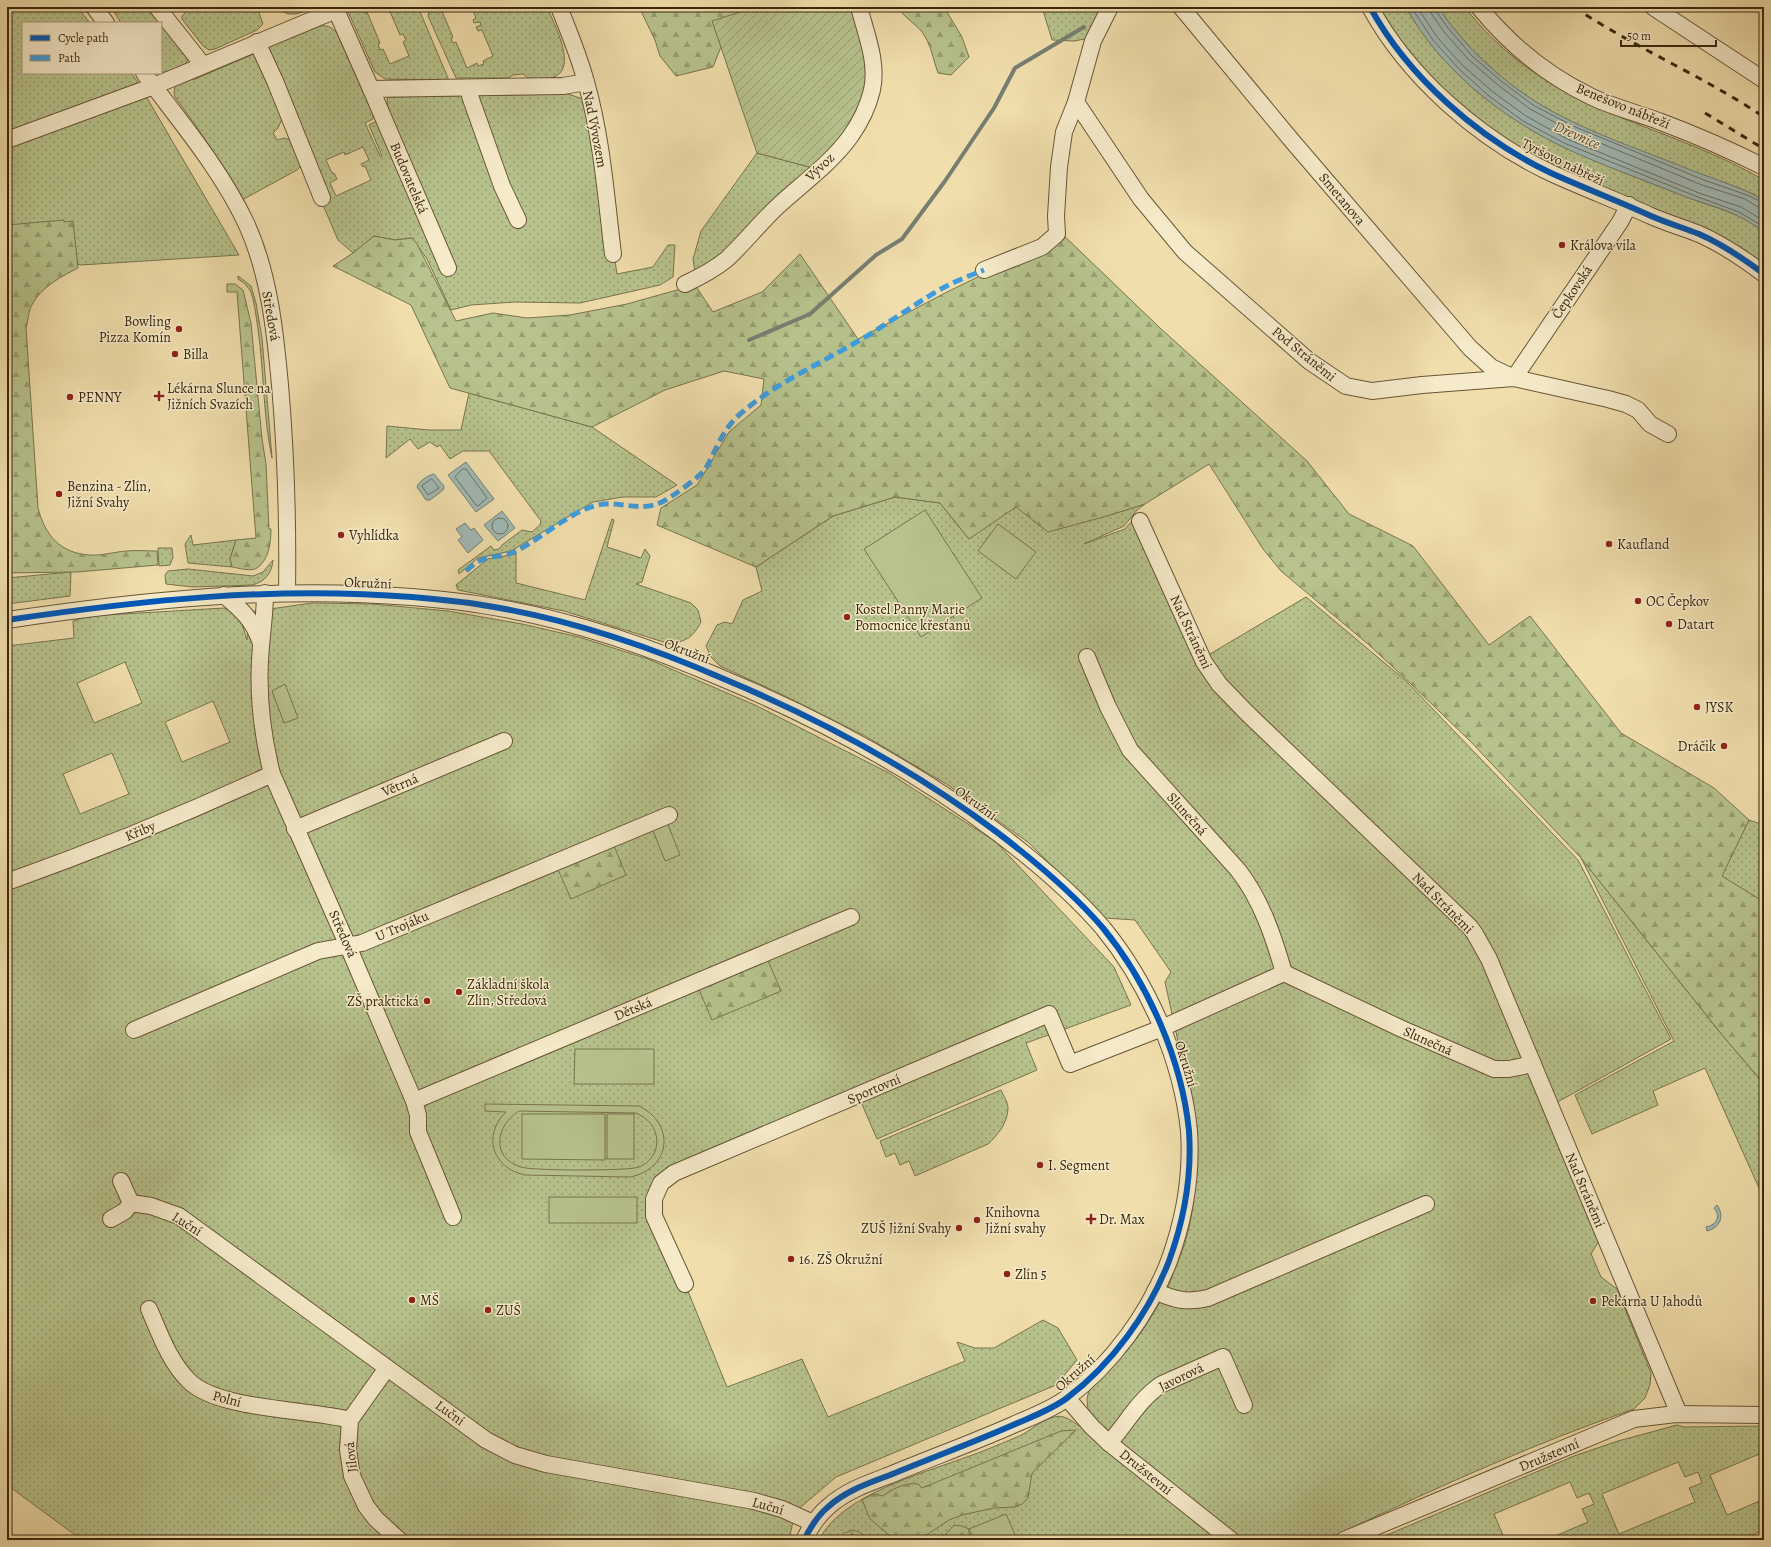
<svg xmlns="http://www.w3.org/2000/svg" width="1771" height="1547" font-family="Alegreya,serif">
  <defs>
    <pattern id="grass-dots" width="8" height="8" patternUnits="userSpaceOnUse"><rect width="8" height="8" fill="#b7c28c"/><path d="M2 2h.1M6 6h.1" fill="none" stroke="#969e71" stroke-width="1.8" stroke-linecap="round"/></pattern>
    <pattern id="forest-firs" width="22" height="20" patternUnits="userSpaceOnUse"><rect width="22" height="20" fill="#b7c28c"/><path d="M5 1l3.5 6h-7zM16 11l3.5 6h-7z" fill="#969e71"/></pattern>
    <pattern id="garden-furrows" width="10" height="10" patternUnits="userSpaceOnUse"><rect width="10" height="10" fill="#b7c28c"/><path d="M-1 1l2-2M0 10L10 0M9 11l2-2" fill="none" stroke="#969e71"/></pattern>
  </defs>
  <rect width="100%" height="100%" fill="#f0deac"/>
  <filter id="stains"><feTurbulence type="fractalNoise" baseFrequency=".005" numOctaves="4"/><feColorMatrix values="0 0 0 0 .2 0 0 0 0 .09 0 0 0 0 .02 0 0 0 .5 -.17"/></filter>
  <radialGradient id="worn" r=".72"><stop offset=".6" stop-color="#630" stop-opacity="0"/><stop offset="1" stop-color="#630" stop-opacity=".3"/></radialGradient>
  <g fill="url(#grass-dots)" stroke="#78744c" fill-rule="evenodd">
    <path d="M7,7H77L90,23H23V73H131L137,81L239,255L81,265L7,243Z"/>
    <path d="M111,7H153L189,57L185,65L170,72H161V23H121Z"/>
    <path d="M185,7H257L263,24L257,30L215,49L209,50L203,46L182,19V16L187,11Z"/>
    <path d="M278,7H311C301,15 286,18 278,7Z"/>
    <path d="M346,7H362L364,13L367,12L380,43L378,44L380,50L383,49L390,64L409,56L403,42L406,40L403,34L400,35L388,7H418L448,78V80L385,79L375,72Z"/>
    <path d="M430,7H440L453,37L451,38L453,43L456,42L467,68L477,63L478,66L484,64L483,61L493,56L482,30L478,31L476,27L481,25L480,22L474,23L473,20L476,18L472,7H547C553,22 577,65 556,76C549,80 536,78 528,78L523,74L513,75L508,78H456L428,16Z"/>
    <path d="M1042,7H1101L1085,39L1074,41L1052,40Z"/>
    <path d="M1379,7H1406C1439,68 1501,117 1563,147C1602,165 1643,180 1684,196C1701,203 1721,208 1738,216C1747,220 1755,226 1764,231V265C1716,243 1669,221 1621,199C1561,171 1500,143 1451,97C1422,70 1399,40 1379,7Z"/>
    <path d="M1438,7H1465C1495,47 1538,79 1583,101C1595,108 1609,112 1622,118C1670,137 1719,154 1764,180V200C1742,187 1718,181 1694,172C1641,150 1584,132 1536,102C1497,77 1463,44 1438,7Z"/>
    <path d="M320,26C329,25 333,28 338,35L373,115V119L365,123L380,156H382L369,125L389,115L387,99L390,97L568,94L583,99L592,105L617,274L653,267L668,245H675L673,277L660,285L580,303L515,302L471,305L451,310L427,259L412,238L395,240L374,236L353,253L338,240L323,205L264,49ZM363,147L369,160L361,164L363,167L365,166L371,180L336,196L330,183L337,179L334,173H332L326,160L344,152L345,155Z"/>
    <path d="M258,52L282,119L278,128L273,133L277,140L284,138L290,140L302,165L297,170L242,200C223,163 199,130 175,97C171,84 182,81 192,76L193,80Z"/>
    <path d="M757,153L813,168L722,255L695,272L693,259L701,231Z"/>
    <path d="M238,276L251,286L256,303L262,338L272,458C263,416 264,372 258,329C256,317 255,304 251,292C248,287 244,282 238,279Z"/>
    <path d="M469,393L592,427L677,485L656,497H623L593,502L511,551L478,558L459,574L458,570L491,546L494,550L499,549L502,545L522,530L532,532L540,525L541,521L489,451H463L450,459L440,445L437,447L430,442L418,449L410,439L386,458L387,426L429,430H461Z"/>
    <path d="M895,497L940,503L969,539L1002,515L1016,507L1107,516L1145,504L1137,510L1124,526L1084,544L1125,529L1140,512L1205,657L1306,597L1406,681L1578,860L1671,1039L1545,1109L1599,1241L1591,1254L1601,1277L1617,1289L1651,1373L1650,1385L1645,1398L1634,1409C1538,1442 1445,1484 1353,1527L1359,1540H819C840,1496 920,1474 964,1458C982,1452 1000,1444 1017,1437C1030,1432 1040,1420 1054,1417C1064,1414 1072,1421 1079,1426L1088,1410L1087,1399L1089,1390L1127,1351L1145,1327L1160,1302L1165,1301L1168,1287L1184,1246L1190,1224L1193,1204L1197,1165L1183,1064L1165,982L1171,972L1135,920L1105,918L1029,843L948,785L865,736L781,694L720,666L711,657L706,646L717,625L725,622L732,624L743,600L762,591L756,567L833,516Z"/>
    <path d="M612,519L614,520L607,547L641,558L645,549L650,556L642,582L636,584L691,603L698,610L701,622C693,637 687,641 670,644L564,611L458,590L456,585L488,559L516,554V583L585,600Z"/>
    <path d="M191,535L193,545L236,540L230,559L232,567L188,563L185,544Z"/>
    <path d="M158,548H172L173,557L170,565L159,566Z"/>
    <path d="M273,560C272,573 265,582 252,585L193,587L166,584L165,575L168,571L188,569L253,576L263,572Z"/>
    <path d="M71,572L70,596L7,604V578Z"/>
    <path d="M312,603L373,604L448,611L522,624L579,637L648,659L755,705L889,773L996,842L1114,967L1131,1005L1026,1043L1037,1070L877,1139L861,1102L648,1193L727,1387L802,1359L828,1417L965,1361L957,1342L975,1348H994L1043,1320L1058,1328L1077,1360L1056,1385L836,1477L795,1512L789,1540H82L7,1485V646L74,638L73,621L89,616L224,608L239,614L247,640L249,612ZM125,662L142,703L94,723L77,683ZM213,701L230,742L182,762L165,722ZM112,753L129,794L80,814L63,774Z"/>
    <path d="M1749,820L1764,825V902L1721,876Z"/>
    <path d="M1581,858L1723,1036L1764,1084V1199L1705,1068L1653,1091L1658,1105L1592,1134L1575,1095L1674,1041Z"/>
    <path d="M1001,1090C1003,1095 1008,1102 1008,1108C1008,1122 998,1135 988,1144L915,1176L909,1161L900,1165L895,1153L886,1157L880,1141Z"/>
    <path d="M1677,1425L1684,1427L1764,1426V1452L1710,1475L1727,1515L1764,1499V1530L1739,1540H1546L1588,1522L1582,1509L1594,1504L1589,1493L1577,1498L1570,1482L1494,1514L1505,1540H1375L1574,1456L1618,1441ZM1678,1462L1685,1477L1698,1472L1702,1483L1689,1488L1695,1502L1619,1534L1602,1494Z"/>
  </g>
  <g fill="url(#forest-firs)" stroke="#78744c">
    <path d="M639,7H756L734,14L713,67L676,76L660,56L655,40Z"/>
    <path d="M898,7H944L962,37L969,57L951,75L938,73C933,59 931,44 922,32C914,22 905,19 898,7Z"/>
    <path d="M64,220V222L73,221L78,268C60,277 38,289 30,309C28,315 28,322 26,328L38,508C45,535 60,553 89,555C101,556 114,552 126,551C136,550 147,551 157,551L158,565L77,572L7,573V225Z"/>
    <path d="M1057,229L1159,327L1307,461L1349,514L1413,546L1489,645L1530,616L1621,733L1714,788L1749,820L1722,876L1764,902V1084L1723,1036L1581,858L1471,742L1410,683L1368,644L1281,571L1263,549L1209,464L1145,504L1107,516L1048,532L1016,507L969,539L940,503L895,497L833,516L756,567L657,525L661,508L697,485L729,432L761,405L764,379L724,371L665,390L592,427L450,388L411,305L333,266L353,253L374,236L395,240L412,238L417,244L456,321L493,313L527,318L570,315L627,304L695,285L713,312L762,292L800,254L858,339L945,293L994,269Z"/>
    <path d="M227,284H235L243,290L251,323L262,439L266,464L269,529H271C271,542 269,560 257,568C251,572 239,568 232,567L230,559L236,540L256,538L237,292H227Z"/>
    <path d="M612,841L626,875L571,899L556,865Z"/>
    <path d="M766,956L781,991L712,1020L697,985Z"/>
    <path d="M1076,1430L1032,1473L1028,1498L1022,1504L1015,1507L994,1508L962,1515L949,1520L928,1534L910,1540L899,1539L889,1535L870,1519L862,1500L873,1494L883,1496C892,1489 906,1482 918,1484L922,1488L1061,1431Z"/>
    <path d="M954,1525L962,1526L969,1529V1540H948L945,1535Z"/>
    <path d="M854,1530L861,1533L870,1540H837L844,1533Z"/>
  </g>
  <path fill="url(#garden-furrows)" stroke="#78744c" d="M756,7H854L869,59L867,89L853,124L813,168L757,153L712,21Z"/>
  <g fill="#b7c28c" stroke="#78744c" fill-rule="evenodd">
    <path d="M925,510L982,598L921,637L864,549Z"/>
    <path d="M998,524L1036,552L1016,579L978,551Z"/>
    <path d="M285,684L298,718L284,723L272,691Z"/>
    <path d="M667,822L680,855L665,861L652,828Z"/>
    <path d="M575,1049H654V1084H574Z"/>
    <path d="M485,1104L639,1106C676,1124 671,1169 630,1177L525,1175C492,1168 482,1135 506,1112L485,1111ZM519,1111L636,1113C648,1118 656,1127 657,1141C657,1152 650,1163 639,1167C630,1171 532,1171 521,1167C491,1158 495,1126 519,1111Z"/>
    <path d="M522,1114H605V1160L522,1159Z"/>
    <rect x="607" y="1114" width="27" height="45"/>
    <rect x="549" y="1197" width="88" height="26"/>
    <path d="M1006,1514L1016,1537L1008,1540H974L969,1529Z"/>
  </g>
  <g fill="#a0b9b5" stroke="#777f72">
    <path d="M1406,7H1438C1463,44 1497,77 1536,102C1583,131 1639,149 1691,170C1716,180 1741,187 1764,200V231C1755,226 1747,220 1738,216C1720,207 1699,202 1681,195C1642,179 1601,165 1563,147C1501,117 1439,68 1406,7Z"/>
    <path d="M466,462L494,499L476,512L448,475Z"/>
    <path d="M434,474L444,486L443,490L430,500H426L417,487C419,481 428,475 434,474Z"/>
    <path d="M502,511L515,528L498,541L484,525Z"/>
    <path d="M465,523L471,530L474,528L483,540L468,553L458,540L462,537L456,529Z"/>
    <path d="M1717,1205C1725,1216 1720,1228 1707,1231L1706,1227C1717,1225 1721,1216 1714,1208Z"/>
  </g>
  <g fill="none" stroke-linecap="round" stroke-linejoin="round">
    <g stroke="#6d7061" stroke-width="1">
      <path d="M1411,7L1433,40L1459,69L1489,96L1523,121L1564,143L1698,197L1739,212L1764,227"/>
      <path d="M1417,7L1437,37L1462,65L1493,92L1526,116L1567,139L1699,193L1741,207L1764,221"/>
      <path d="M1430,7L1431,13L1444,32L1468,59L1498,85L1530,109L1571,131L1702,185L1745,199L1758,207L1764,208"/>
      <path d="M1435,7L1436,11L1448,28L1472,56L1501,81L1533,105L1573,126L1704,180L1747,195L1764,203"/>
      <path d="M463,469H466L487,498L478,506L476,505L455,477Z"/>
      <path d="M432,479L439,488L428,495L422,486Z"/>
      <circle cx="500" cy="526" r="8"/>
    </g>
    <path stroke="#777f72" stroke-width="4" d="M749,340L810,314L876,255L902,239L945,181L994,108L1015,68L1084,27"/>
    <g stroke="#685535" stroke-width="18">
      <g id="minor">
        <path d="M94,7L106,23"/>
        <path d="M157,7L203,65"/>
        <path d="M559,7C569,32 579,56 586,82C602,138 606,197 613,254"/>
        <path d="M1181,7L1293,142L1470,348L1491,367L1514,378L1620,222L1629,205"/>
        <path d="M1370,7C1408,77 1479,139 1551,173C1584,188 1618,201 1651,216C1667,223 1684,228 1699,234C1722,244 1744,259 1764,274"/>
        <path d="M1479,7C1509,44 1547,75 1590,96C1612,107 1638,113 1661,122C1696,135 1730,150 1764,167"/>
        <path d="M1653,7L1764,80"/>
        <path d="M257,42L275,81L322,198"/>
        <path d="M144,73C180,122 220,168 246,223C269,273 275,330 280,385C286,454 288,524 287,593"/>
        <path d="M371,89L448,268"/>
        <path d="M470,89V96L502,186L518,220"/>
        <path d="M1076,102L1141,199L1185,252L1309,361L1346,386L1372,391L1422,385L1514,378L1608,399L1626,404L1638,410L1650,424L1668,434"/>
        <path d="M7,140L154,86L336,10L371,89L563,86L586,82"/>
        <path d="M984,270L1042,247L1057,234L1056,216L1059,167L1064,132L1076,102L1093,41L1110,7"/>
        <path d="M685,284C700,277 714,270 727,259C745,242 760,223 778,206C802,184 831,163 850,137C860,123 868,107 872,90C878,62 866,34 859,7"/>
        <path d="M1140,521L1204,662L1219,684L1247,713L1470,927L1475,934L1489,959L1679,1414"/>
        <path d="M265,593C265,616 261,638 260,661C258,698 263,738 272,774L348,946L414,1101L418,1115V1132L453,1217"/>
        <path d="M224,595C242,610 253,620 261,643"/>
        <path d="M7,620C143,600 274,586 412,597C435,599 459,601 482,605C566,618 646,645 724,679C822,720 913,769 998,833C1036,862 1072,892 1103,928C1148,983 1182,1060 1189,1131C1192,1175 1184,1220 1169,1261C1149,1313 1112,1364 1067,1398C1051,1410 1031,1417 1013,1425C972,1443 931,1458 890,1475C869,1483 845,1491 828,1507C817,1516 810,1528 804,1540"/>
        <path d="M1087,657L1108,707L1130,750L1238,870C1261,899 1274,938 1284,973"/>
        <path d="M295,829L504,741"/>
        <path d="M7,882C97,850 185,814 272,774"/>
        <path d="M134,1030L318,951L362,943L669,815"/>
        <path d="M414,1101L851,917"/>
        <path d="M121,1181L131,1203"/>
        <path d="M131,1203L151,1206L179,1216L486,1440L515,1455L546,1464L754,1501L782,1509L813,1523"/>
        <path d="M111,1219L125,1211L131,1203"/>
        <path d="M685,1284L654,1216V1199L661,1183L674,1173L1049,1014L1070,1064L1162,1028L1284,973L1400,1028L1494,1069H1509L1533,1064"/>
        <path d="M1155,1291C1174,1300 1187,1303 1208,1298L1426,1204"/>
        <path d="M149,1309C160,1334 169,1361 189,1381C218,1410 308,1409 350,1420"/>
        <path d="M387,1368L350,1420L348,1450L352,1476L366,1506L376,1519L399,1540"/>
        <path d="M1067,1398L1092,1427L1109,1443L1231,1540"/>
        <path d="M1109,1443C1127,1423 1139,1399 1162,1384L1223,1357L1244,1405"/>
        <path d="M1344,1540L1634,1419L1676,1414L1764,1415"/>
      </g>
    </g>
    <use href="#minor" stroke="#f5eac9" stroke-width="16"/>
    <g stroke="#3a270d" stroke-width="3" stroke-dasharray="7 7" stroke-linecap="butt">
      <path d="M1574,7C1635,48 1703,76 1764,117"/>
      <path d="M1705,113L1764,149"/>
    </g>
    <path stroke="#3e9cde" stroke-width="5" stroke-dasharray="10 5" stroke-linecap="butt" d="M466,571C486,552 494,560 514,552C542,539 568,512 598,505C620,500 639,513 662,502C672,497 700,477 706,468C716,450 723,429 739,415C773,385 815,366 855,343C883,327 910,307 939,290C953,282 969,276 984,270"/>
    <g stroke="#f5eac9" stroke-width="8">
      <g id="cycleway">
        <path d="M1370,7C1408,77 1479,139 1551,173C1584,188 1618,201 1651,216C1667,223 1684,228 1699,234C1722,244 1744,259 1764,274"/>
        <path d="M7,620C143,600 274,586 412,597C435,599 459,601 482,605C566,618 646,645 724,679C822,720 913,769 998,833C1036,862 1072,892 1103,928C1148,983 1182,1060 1189,1131C1192,1175 1184,1220 1169,1261C1149,1313 1112,1364 1067,1398C1051,1410 1031,1417 1013,1425C972,1443 931,1458 890,1475C869,1483 845,1491 828,1507C817,1516 810,1528 804,1540"/>
      </g>
    </g>
    <use href="#cycleway" stroke="#0057b8" stroke-width="6"/>
  </g>
  <g fill="#8f2418" stroke="#f5eac9" stroke-width="1.5">
    <circle cx="1562" cy="245" r="4"/>
    <circle cx="179" cy="329" r="4"/>
    <circle cx="175" cy="354" r="4"/>
    <path d="M157 390h4v4h4v4h-4v4h-4v-4h-4v-4h4z"/>
    <circle cx="70" cy="397" r="4"/>
    <circle cx="59" cy="494" r="4"/>
    <circle cx="341" cy="535" r="4"/>
    <circle cx="1609" cy="544" r="4"/>
    <circle cx="1638" cy="601" r="4"/>
    <circle cx="847" cy="617" r="4"/>
    <circle cx="1669" cy="624" r="4"/>
    <circle cx="1697" cy="707" r="4"/>
    <circle cx="1724" cy="746" r="4"/>
    <circle cx="459" cy="992" r="4"/>
    <circle cx="427" cy="1001" r="4"/>
    <circle cx="1040" cy="1165" r="4"/>
    <path d="M1089 1213h4v4h4v4h-4v4h-4v-4h-4v-4h4z"/>
    <circle cx="977" cy="1220" r="4"/>
    <circle cx="959" cy="1228" r="4"/>
    <circle cx="791" cy="1259" r="4"/>
    <circle cx="1007" cy="1274" r="4"/>
    <circle cx="412" cy="1300" r="4"/>
    <circle cx="1593" cy="1301" r="4"/>
    <circle cx="488" cy="1310" r="4"/>
  </g>
  <g text-anchor="middle" dominant-baseline="central" stroke-width="3" stroke-linejoin="round" paint-order="stroke">
    <g font-size="14" fill="#3a270d" stroke="#f5eac9">
      <text transform="translate(1623 106) rotate(22)">Benešovo nábřeží</text>
      <text transform="translate(595 129) rotate(79)">Nad Vývozem</text>
      <text transform="translate(1563 162) rotate(26)">Tyršovo nábřeží</text>
      <text transform="translate(820 167) rotate(-44)">Vývoz</text>
      <text transform="translate(409 178) rotate(67)">Budovatelská</text>
      <text transform="translate(1342 199) rotate(50)">Smetanova</text>
      <text transform="translate(1572 292) rotate(-56)">Čepkovská</text>
      <text transform="translate(271 316) rotate(80)">Středová</text>
      <text transform="translate(1304 354) rotate(39)">Pod Stráněmi</text>
      <text transform="translate(368 583) rotate(2)">Okružní</text>
      <text transform="translate(1191 632) rotate(65)">Nad Stráněmi</text>
      <text transform="translate(687 651) rotate(21)">Okružní</text>
      <text transform="translate(400 785) rotate(-23)">Větrná</text>
      <text transform="translate(976 803) rotate(36)">Okružní</text>
      <text transform="translate(1187 814) rotate(48)">Slunečná</text>
      <text transform="translate(140 831) rotate(-23)">Křiby</text>
      <text transform="translate(1443 903) rotate(45)">Nad Stráněmi</text>
      <text transform="translate(402 926) rotate(-23)">U Trojáku</text>
      <text transform="translate(343 934) rotate(66)">Středová</text>
      <text transform="translate(633 1009) rotate(-23)">Dětská</text>
      <text transform="translate(1428 1041) rotate(24)">Slunečná</text>
      <text transform="translate(1186 1064) rotate(73)">Okružní</text>
      <text transform="translate(874 1089) rotate(-23)">Sportovní</text>
      <text transform="translate(1585 1190) rotate(67)">Nad Stráněmi</text>
      <text transform="translate(187 1224) rotate(32)">Luční</text>
      <text transform="translate(1075 1373) rotate(-41)">Okružní</text>
      <text transform="translate(1181 1377) rotate(-26)">Javorová</text>
      <text transform="translate(227 1399) rotate(15)">Polní</text>
      <text transform="translate(450 1413) rotate(36)">Luční</text>
      <text transform="translate(1549 1455) rotate(-23)">Družstevní</text>
      <text transform="translate(351 1457) rotate(-96)">Jílová</text>
      <text transform="translate(1146 1472) rotate(39)">Družstevní</text>
      <text transform="translate(768 1506) rotate(16)">Luční</text>
    </g>
    <g font-size="14" fill="#3a270d" stroke="#f5eac9" text-anchor="start">
      <text x="1570" y="245">Králova vila</text>
      <text x="171" y="321" text-anchor="end">Bowling<tspan x="171" dy="16">Pizza Komín</tspan></text>
      <text x="183" y="354">Billa</text>
      <text x="167" y="388">Lékárna Slunce na<tspan x="167" dy="16">Jižních Svazích</tspan></text>
      <text x="78" y="397">PENNY</text>
      <text x="67" y="486">Benzina - Zlín,<tspan x="67" dy="16">Jižní Svahy</tspan></text>
      <text x="349" y="535">Vyhlídka</text>
      <text x="1617" y="544">Kaufland</text>
      <text x="1646" y="601">OC Čepkov</text>
      <text x="855" y="609">Kostel Panny Marie<tspan x="855" dy="16">Pomocnice křesťanů</tspan></text>
      <text x="1677" y="624">Datart</text>
      <text x="1705" y="707">JYSK</text>
      <text x="1716" y="746" text-anchor="end">Dráčik</text>
      <text x="467" y="984">Základní škola<tspan x="467" dy="16">Zlín, Středová</tspan></text>
      <text x="419" y="1001" text-anchor="end">ZŠ praktická</text>
      <text x="1048" y="1165">I. Segment</text>
      <text x="985" y="1212">Knihovna<tspan x="985" dy="16">Jižní svahy</tspan></text>
      <text x="1099" y="1219">Dr. Max</text>
      <text x="951" y="1228" text-anchor="end">ZUŠ Jižní Svahy</text>
      <text x="799" y="1259">16. ZŠ Okružní</text>
      <text x="1015" y="1274">Zlín 5</text>
      <text x="420" y="1300">MŠ</text>
      <text x="1601" y="1301">Pekárna U Jahodů</text>
      <text x="496" y="1310">ZUŠ</text>
    </g>
    <g font-size="15" font-style="italic" fill="#544c37" stroke="#f5eac9">
      <text transform="translate(1577 135) rotate(24)">Dřevnice</text>
    </g>
  </g>
  <rect width="1771" height="1547" fill="none" stroke="#f0deac" stroke-width="24"/>
  <rect x="8" y="8" width="1755" height="1531" fill="none" stroke="#3a270d" stroke-width="2"/>
  <rect x="12" y="12" width="1747" height="1523" fill="none" stroke="#3a270d"/>
  <rect x="22" y="22" width="140" height="52" fill="#f5eac9" stroke="#aa9c7e"/>
  <rect x="30" y="35" width="20" height="6" fill="#0057b8" stroke="#aa9c7e"/>
  <text x="58" y="42" font-size="12" fill="#3a270d">Cycle path</text>
  <rect x="30" y="55" width="20" height="6" fill="#3e9cde" stroke="#aa9c7e"/>
  <text x="58" y="62" font-size="12" fill="#3a270d">Path</text>
  <path d="M1621 40v6h95v-6" fill="none" stroke="#3a270d" stroke-width="2"/>
  <text x="1627" y="40" font-size="12" fill="#3a270d" stroke="#f5eac9" stroke-width="3" paint-order="stroke">50 m</text>
  <rect width="100%" height="100%" filter="url(#stains)"/>
  <rect width="100%" height="100%" fill="url(#worn)"/>
</svg>
